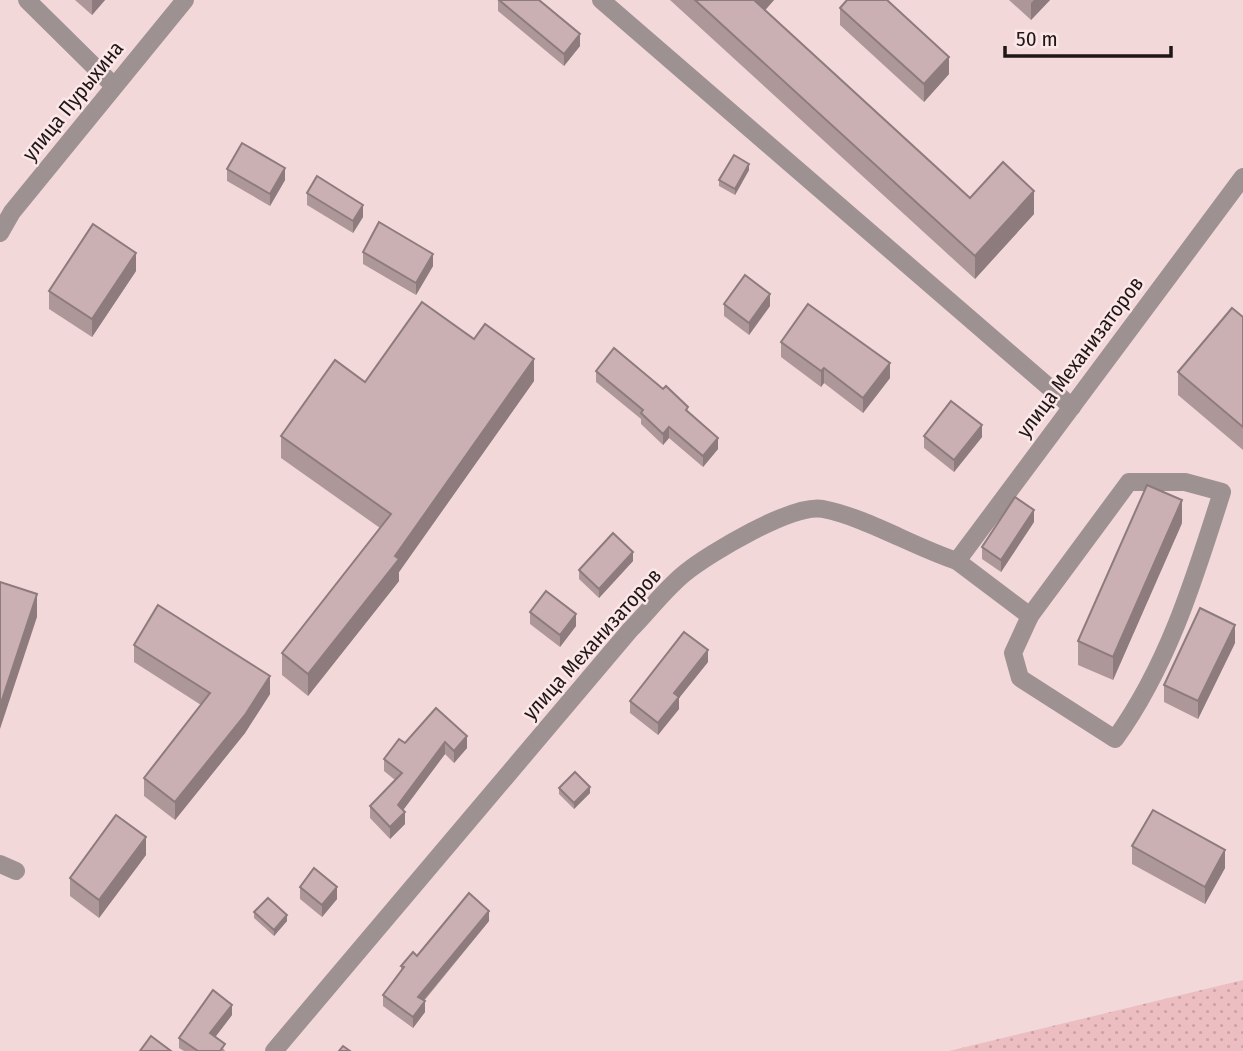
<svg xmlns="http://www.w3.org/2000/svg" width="1243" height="1051" font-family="'Fira Sans Condensed',sans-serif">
  <defs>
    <pattern id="green-dots" width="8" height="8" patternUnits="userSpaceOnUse" patternTransform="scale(1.75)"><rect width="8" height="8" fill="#ecbec2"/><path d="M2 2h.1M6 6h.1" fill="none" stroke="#caa3a6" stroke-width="1.8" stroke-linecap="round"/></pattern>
  </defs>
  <rect width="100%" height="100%" fill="#f3d8da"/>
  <path fill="url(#green-dots)" d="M1243,980V1051H949Z"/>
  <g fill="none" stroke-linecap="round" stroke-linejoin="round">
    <g stroke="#9d9192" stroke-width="18">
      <path d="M27,0L113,85"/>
      <path d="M601,0L1072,407"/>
      <path d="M0,233L12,212L185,0"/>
      <path d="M1129,482H1185L1222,492C1195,577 1168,666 1115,739L1020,678L1013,653L1030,616Z"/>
      <path d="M957,561L1030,616"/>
      <path d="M0,864L16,871"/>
      <path d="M274,1051L630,630C648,612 665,589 685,573C710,553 793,503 823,509C865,517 914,547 957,561L1243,177"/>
    </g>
  </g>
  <g fill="#ae9799">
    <path d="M75,0H105L92,15Z"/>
    <path d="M498,0H539L580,46L564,66L498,11Z"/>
    <path d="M670,0H774L765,10L970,198L1034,214L975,279Z"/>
    <path d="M1009,0H1050L1031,20Z"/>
    <path d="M840,8L949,74L924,102L840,25Z"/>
    <path d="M227,169L285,180L270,206L227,181Z"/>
    <path d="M749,170L735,195L719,186V180Z"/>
    <path d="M307,193L363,217L353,233L307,205Z"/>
    <path d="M363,252L433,266L416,295L363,264Z"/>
    <path d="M136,271L92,337L49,309V291Z"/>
    <path d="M724,304L770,306L749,335L724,316Z"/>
    <path d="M1243,317V450L1178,395V372Z"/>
    <path d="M781,342L890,378L863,413L824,383L821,387L781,357Z"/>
    <path d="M596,371L688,412L718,449L703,467L669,438L663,445L641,424V419L596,382Z"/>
    <path d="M534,381L399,572V581L308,696L282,675V653L380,528L281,458V436L365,382Z"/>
    <path d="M924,436L982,437L954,472L924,448Z"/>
    <path d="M1034,522L1001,572L982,559V547Z"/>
    <path d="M1182,523L1113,680L1078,665V641Z"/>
    <path d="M633,561L599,598L579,579V570Z"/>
    <path d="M530,612L576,626L560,647L530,624Z"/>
    <path d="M1235,643L1198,719L1164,702V685Z"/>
    <path d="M134,645L270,694L245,733L175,820L144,796V778L201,705L134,662Z"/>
    <path d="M708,662L679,698V709L658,735L630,713V701Z"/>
    <path d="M436,708L467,748L454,763L445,754L403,810L405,824L390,839L370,818V806L395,780L384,771V759L405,743Z"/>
    <path d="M559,788L590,793L574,809L559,794Z"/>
    <path d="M1132,846L1225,868L1205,904L1132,864Z"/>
    <path d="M146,855L99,918L70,896V878Z"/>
    <path d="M300,887L337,899L322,917L300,899Z"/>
    <path d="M254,912L287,921L274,936L254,918Z"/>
    <path d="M489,921L424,1001L425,1012L413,1028L383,1006V995L401,970V966L417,956Z"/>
    <path d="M232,1015L215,1037L225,1051H184L179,1048V1038Z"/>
  </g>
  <g fill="#8d7b7d">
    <path d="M92,0H105L92,15Z"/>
    <path d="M754,0H774L754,23Z"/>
    <path d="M1034,0H1050L1031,20V3Z"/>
    <path d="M580,34V46L564,66V54Z"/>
    <path d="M949,57V74L924,102V84Z"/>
    <path d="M749,164V170L735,195V189Z"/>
    <path d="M285,168V180L270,206V194Z"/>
    <path d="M1034,191V214L975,279V256Z"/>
    <path d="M363,205V217L353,233V221Z"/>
    <path d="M136,253V271L92,337V319Z"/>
    <path d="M433,254V266L416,295V283Z"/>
    <path d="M770,294V306L749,335V323Z"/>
    <path d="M534,359V381L399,572V581L308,696V674L395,556Z"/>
    <path d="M890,363V378L863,413V398Z"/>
    <path d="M824,368V383L821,387V371Z"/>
    <path d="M982,425V437L954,472V460Z"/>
    <path d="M669,427V438L663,445V434Z"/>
    <path d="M718,438V449L703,467V456Z"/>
    <path d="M1182,500V523L1113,680V657Z"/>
    <path d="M1034,510V522L1001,572V560Z"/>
    <path d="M633,552V561L599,598V589Z"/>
    <path d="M37,594V617L0,729V706Z"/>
    <path d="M576,614V626L560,647V635Z"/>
    <path d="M1235,625V643L1198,719V701Z"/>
    <path d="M708,650V662L679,698V709L658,735V723L674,693Z"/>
    <path d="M270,676V694L245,733L175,820V802Z"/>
    <path d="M467,736V748L454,763V751Z"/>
    <path d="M445,742V754L398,817V805Z"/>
    <path d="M590,787V793L574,809V803Z"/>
    <path d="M405,812V824L390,839V827Z"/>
    <path d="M146,837V855L99,918V900Z"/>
    <path d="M1225,850V868L1205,904V887Z"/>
    <path d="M337,887V899L322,917V905Z"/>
    <path d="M489,911V921L418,1007V997Z"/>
    <path d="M287,915V921L274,936V930Z"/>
    <path d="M425,1001V1012L413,1028V1017Z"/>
    <path d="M232,1005V1015L210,1044V1033Z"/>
  </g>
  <g fill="#cab0b2" stroke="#8d7b7d" stroke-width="2">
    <path d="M499,0H539L580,34L564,54Z"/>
    <path d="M695,0H754L970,198L1003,162L1034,191L975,256Z"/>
    <path d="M847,0H887L949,57L924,84L840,8Z"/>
    <path d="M242,143L285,168L270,194L227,169Z"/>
    <path d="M734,155L749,164L735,189L719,180Z"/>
    <path d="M317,176L363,205L353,221L307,193Z"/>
    <path d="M379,222L433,254L416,283L363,252Z"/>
    <path d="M93,224L136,253L92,319L49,291Z"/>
    <path d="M745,275L770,294L749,323L724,304Z"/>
    <path d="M422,302L474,339L485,324L534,359L395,556L399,559L308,674L282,653L391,514L281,436L335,360L365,382Z"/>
    <path d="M808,304L890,363L863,398L824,368L821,371L781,342Z"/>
    <path d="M1232,308L1243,317V427L1178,372Z"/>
    <path d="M614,348L663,389L666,386L688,407L686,410L718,438L703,456L669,427L663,434L641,413L643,410L596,371Z"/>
    <path d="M951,401L982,425L954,460L924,436Z"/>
    <path d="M1147,485L1182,500L1113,657L1078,641Z"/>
    <path d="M1015,497L1034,510L1001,560L982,547Z"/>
    <path d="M613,533L633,552L599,589L579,570Z"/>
    <path d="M0,582L37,594L0,706Z"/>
    <path d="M546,591L576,614L560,635L530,612Z"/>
    <path d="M158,605L270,676L245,715L175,802L144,778L210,693L134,645Z"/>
    <path d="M1200,608L1235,625L1198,701L1164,685Z"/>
    <path d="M684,632L708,650L674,693L679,697L658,723L630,701Z"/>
    <path d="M436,708L467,736L454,751L445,742L398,805L405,812L390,827L370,806L402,773L384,759L399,739L405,743Z"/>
    <path d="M575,772L590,787L574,803L559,788Z"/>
    <path d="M1153,810L1225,850L1205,887L1132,846Z"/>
    <path d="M116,815L146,837L99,900L70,878Z"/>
    <path d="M314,868L337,887L322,905L300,887Z"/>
    <path d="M469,893L489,911L418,997L425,1001L413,1017L383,995L404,967L401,966L413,952L417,956Z"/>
    <path d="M268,898L287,915L274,930L254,912Z"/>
    <path d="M213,990L232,1005L210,1033L225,1044L220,1051H198L179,1038Z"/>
    <path d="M151,1036L171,1051H140Z"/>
    <path d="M343,1046L350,1051H339Z"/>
  </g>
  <g text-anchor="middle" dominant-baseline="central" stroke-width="5" stroke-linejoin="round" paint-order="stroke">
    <g font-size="21" fill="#1f1616" stroke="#fce7e8">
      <text transform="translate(73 101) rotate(-51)">улица Пурыхина</text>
      <text transform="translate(1080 357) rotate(-53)">улица Механизаторов</text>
      <text transform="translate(592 644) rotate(-48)">улица Механизаторов</text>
    </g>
  </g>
  <path d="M1005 46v10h166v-10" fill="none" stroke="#1f1616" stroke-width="3.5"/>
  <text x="1016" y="46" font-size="21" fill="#1f1616" stroke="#fce7e8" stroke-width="5" paint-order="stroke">50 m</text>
</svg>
